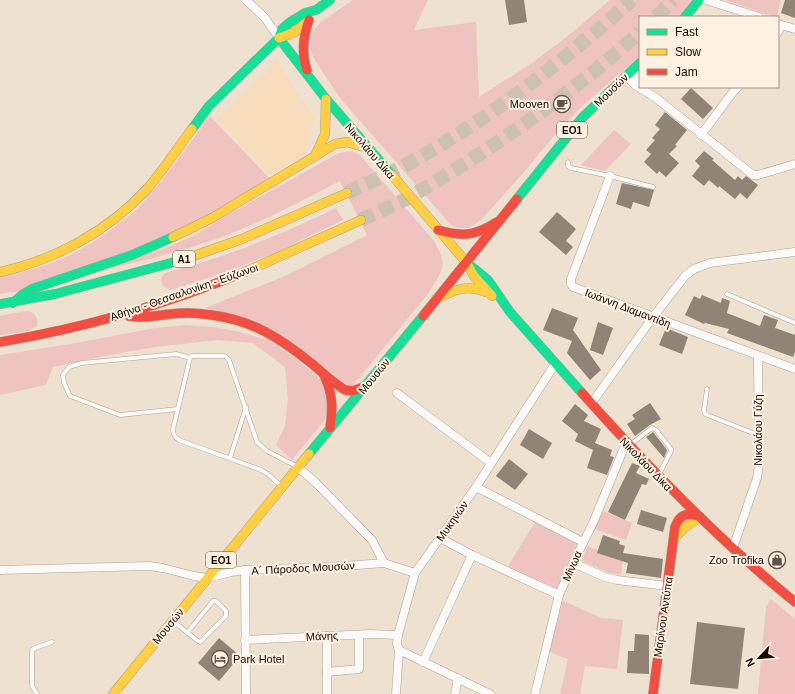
<svg xmlns="http://www.w3.org/2000/svg" width="795" height="694" font-family="Helvetica,sans-serif">
  <rect width="100%" height="100%" fill="#eee1d0"/>
  <path fill="#f7ddbc" d="M276,60L315,119L303,158L269,175L217,119Z"/>
  <g fill="#efc3bf">
    <path d="M353,0H428L414,30L476,22L479,97L532,63L574,31L610,0H693L679,17H640V56L580,108L553,137L525,171L481,220L469,228H459L451,225L444,217L340,98L316,62L309,48L311,33L321,22Z"/>
    <path d="M725,0H781L777,17H774Z"/>
    <path d="M210,116L272,181L206,223L19,291L0,294V277C46,268 81,254 118,224C125,219 133,214 139,207C165,179 187,146 210,116Z"/>
    <path d="M614,130L631,144L605,171L581,165Z"/>
    <path d="M352,151L360,155L434,241C450,267 441,272 427,295L350,389L283,337L205,308L285,276L367,235L340,181C296,204 251,228 204,243C169,255 134,263 98,271L166,248L195,235L231,213L339,153Z"/>
    <path d="M336,208L343,220L273,254L226,272L171,290L164,287C161,281 160,278 165,273C224,258 281,235 336,208Z"/>
    <path d="M25,311C34,311 39,317 37,326L28,331L0,335V316Z"/>
    <path d="M186,325L214,327L240,332L270,341L300,362L321,380L329,409L325,420L292,460L276,445L285,426L288,399L285,367L253,343L218,340L155,347L110,355L53,367L46,385L0,395V355L71,344L155,328Z"/>
    <path d="M603,511L632,523L626,540L595,529Z"/>
    <path d="M535,522L576,544L557,589L508,566Z"/>
    <path d="M587,546L623,560L621,575L610,573L582,561Z"/>
    <path d="M771,599L795,619V694H758L766,607Z"/>
    <path d="M563,601L602,618L623,620L617,669L585,666L580,694H560L568,659L548,651Z"/>
  </g>
  <g fill="#8f8475">
    <path d="M505,0H524L527,22L509,25Z"/>
    <path d="M785,0H795V18L781,13Z"/>
    <path d="M691,88L713,108L703,119L681,99Z"/>
    <path d="M665,112L687,130L675,145L677,146L669,154L679,163L666,177L659,171L657,174L644,162L651,154L646,150L655,140L652,138L660,129L655,125Z"/>
    <path d="M704,151L714,159L712,160L735,180L738,176L742,180L746,176L758,185L747,199L740,193L735,199L719,186L718,188L709,180L704,186L692,176L700,166L695,161Z"/>
    <path d="M622,183L654,190L649,207L633,202L631,209L616,204Z"/>
    <path d="M557,212L576,229L566,241L573,247L566,255L539,232Z"/>
    <path d="M702,295L721,303L722,298L730,301L727,313L760,326L764,315L778,320L775,328L795,335V352L793,357L727,333L729,329L705,323L704,324L685,315L694,296L700,299Z"/>
    <path d="M552,308L578,318L573,330L601,370L590,380L567,353L572,341L543,330Z"/>
    <path d="M598,322L613,328L603,355L590,350Z"/>
    <path d="M666,328L688,337L682,354L659,345Z"/>
    <path d="M650,403L661,419L650,425L635,436L627,424L635,419L632,415Z"/>
    <path d="M575,404L588,415L584,421L601,429L595,443L612,450L610,456L614,457L607,475L587,468L593,450L575,441L578,434L562,421Z"/>
    <path d="M529,429L552,443L543,459L520,445Z"/>
    <path d="M653,432L667,450L664,458L646,437Z"/>
    <path d="M509,459L528,474L515,490L496,476Z"/>
    <path d="M632,463L640,466L636,473L649,479L646,485L642,484L625,520L608,512Z"/>
    <path d="M641,510L667,518L663,532L637,524Z"/>
    <path d="M603,535L620,541L619,544L625,546L623,553L663,559L661,578L626,573L628,563L597,553Z"/>
    <path d="M697,622L745,628L738,689L690,684Z"/>
    <path d="M635,634L649,635V674L627,673L628,651H634Z"/>
    <path d="M219,638L240,656L219,681L198,663Z"/>
  </g>
  <g fill="none" stroke-linecap="round" stroke-linejoin="round">
    <g stroke="#cdc1b1" stroke-width="14" stroke-dasharray="14 7" stroke-linecap="butt">
      <path d="M656,17L673,0"/>
      <path d="M347,193C365,184 384,176 402,167C486,122 561,63 632,0"/>
      <path d="M361,220C380,211 400,203 418,192C497,146 572,93 640,32"/>
    </g>
    <g stroke="#aca192" stroke-width="5">
      <g id="lane">
        <path d="M568,162V166L571,168L610,176L653,187"/>
        <path d="M727,294L795,323"/>
        <path d="M707,389L704,410L705,414L758,435"/>
        <path d="M178,409L120,415L70,396L64,383L63,375L69,367L82,363L176,354L190,358"/>
        <path d="M630,445L652,428L656,430L671,449V451L659,474"/>
        <path d="M230,458L246,407"/>
        <path d="M281,486L268,474L261,470L179,440C174,437 173,434 173,429L190,358L192,356H225L229,360L257,442L267,451L296,466"/>
        <path d="M174,622L198,641L200,642L226,616V611L216,601H213L187,633"/>
        <path d="M37,694L32,686V650L35,648L52,642"/>
      </g>
    </g>
    <g stroke="#aca192" stroke-width="9">
      <g id="street">
        <path d="M246,0L265,18L279,38"/>
        <path d="M706,0L759,17"/>
        <path d="M778,24L795,29"/>
        <path d="M778,32L781,25"/>
        <path d="M632,70L640,80"/>
        <path d="M626,75L635,85L656,98L753,175H758L795,164"/>
        <path d="M701,135L733,92L738,87"/>
        <path d="M610,176L571,279V284L573,287L795,369"/>
        <path d="M397,393L491,463"/>
        <path d="M591,404L653,317L685,276L694,269L710,263L795,252"/>
        <path d="M298,467L316,483L372,540L384,563"/>
        <path d="M476,487L583,542"/>
        <path d="M440,538L472,555L559,595"/>
        <path d="M733,548L757,478L759,465L758,356"/>
        <path d="M573,563L605,577L617,580L667,586"/>
        <path d="M0,570L149,566L163,568L194,576L207,578L231,572L245,570L344,566L384,563L415,573"/>
        <path d="M245,570L246,694"/>
        <path d="M327,636V694"/>
        <path d="M245,640L370,634L398,635"/>
        <path d="M399,650L490,694"/>
        <path d="M423,662L472,555"/>
        <path d="M327,672L359,669V635"/>
        <path d="M396,694L399,650L397,644L398,635L415,573L476,487L555,364"/>
        <path d="M455,694L458,678"/>
        <path d="M535,694L559,595L573,563L593,523L626,443"/>
      </g>
    </g>
    <g stroke="#aca192" stroke-width="10">
      <g id="fast">
        <path d="M685,17L699,0"/>
        <path d="M279,38L326,99L392,175"/>
        <path d="M192,129L209,106L279,38L282,29L289,23L305,13L316,10L330,0"/>
        <path d="M517,199L583,117L640,63"/>
        <path d="M466,262L488,280L510,312L582,393"/>
        <path d="M13,303L22,295L32,289L132,255L173,237"/>
        <path d="M0,304L55,294L182,260"/>
        <path d="M309,454L423,316"/>
      </g>
    </g>
    <g stroke="#aca192" stroke-width="10">
      <g id="slow">
        <path d="M279,38L295,32L308,21"/>
        <path d="M316,154L325,134L326,99"/>
        <path d="M392,175L466,262L474,276L492,296"/>
        <path d="M173,237L212,218L335,144L347,142L367,148"/>
        <path d="M182,260L242,239L347,193"/>
        <path d="M247,271L361,220"/>
        <path d="M0,272C55,260 108,231 146,190C162,172 177,149 192,129"/>
        <path d="M436,299C455,290 465,284 486,292"/>
        <path d="M673,540L684,528L700,517"/>
        <path d="M113,694L309,454"/>
      </g>
    </g>
    <g stroke="#aca192" stroke-width="10">
      <g id="jam">
        <path d="M307,70C301,53 303,37 309,20"/>
        <path d="M438,230C463,237 475,236 497,222"/>
        <path d="M129,316C143,319 157,315 171,314C185,312 198,313 211,315C252,320 280,338 311,363C322,372 333,383 345,390L353,391L366,386"/>
        <path d="M423,316L517,199"/>
        <path d="M0,342C85,328 167,304 247,271"/>
        <path d="M324,375C333,395 333,407 330,428"/>
        <path d="M582,393C648,467 718,540 795,602"/>
        <path d="M653,694L675,527C680,514 687,512 700,517"/>
      </g>
    </g>
    <use href="#lane" stroke="#fcfaf8" stroke-width="4"/>
    <use href="#street" stroke="#fcfaf8" stroke-width="8"/>
    <use href="#fast" stroke="#16e098" stroke-width="9"/>
    <use href="#slow" stroke="#ffcf43" stroke-width="9"/>
    <use href="#jam" stroke="#f24e42" stroke-width="9"/>
  </g>
  <defs>
    <g id="cafe-ring" transform="scale(0.9)"><circle r="9.5" fill="#fef1e2" stroke="#605549" stroke-width="1.5"/><path d="M-5.5-4.5H6V0H3Q3 3.5 0 3.5H-2.5Q-5.5 3.5-5.5 0ZM3-3.2v2h1.7v-2ZM-6 4.5H4V6H-6Z" fill="#605549"/></g>
    <g id="shop-ring" transform="scale(0.9)"><circle r="9.5" fill="#fef1e2" stroke="#605549" stroke-width="1.5"/><path d="M-5-2.5h2.3a2.7 3.5 0 0 1 5.4 0H5L5.5 6h-11ZM-1.5-2.5h3a1.5 2.3 0 0 0-3 0Z" fill="#605549"/></g>
    <g id="hotel-ring" transform="scale(0.9)"><circle r="9.5" fill="#fef1e2" stroke="#605549" stroke-width="1.5"/><path d="M-6-4.5h1.5V1H6V5H4.5V3h-9V5H-6ZM-4 0a1.8 1.8 0 1 1 3.6 0ZM.5 0V-2.5h3Q6-2.5 6 0Z" fill="#605549"/></g>
  </defs>
  <g fill-rule="evenodd">
    <use href="#cafe-ring" x="562" y="104"/>
    <use href="#shop-ring" x="777" y="560"/>
    <use href="#hotel-ring" x="220" y="659"/>
  </g>
  <g text-anchor="middle" dominant-baseline="central" stroke-width="4" stroke-linejoin="round" paint-order="stroke">
    <g fill="#fef1e2" stroke="#5a4f44" stroke-width="1">
      <rect x="557" y="122" width="30" height="16" rx="3"/>
      <rect x="173" y="251" width="22" height="16" rx="3"/>
      <rect x="206" y="552" width="30" height="16" rx="3"/>
    </g>
    <g font-size="10" font-weight="bold" fill="#140900">
      <text x="572" y="130">ΕΟ1</text>
      <text x="184" y="259">Α1</text>
      <text x="221" y="560">ΕΟ1</text>
    </g>
    <g font-size="11" fill="#140900" stroke="#fef1e2">
      <text transform="translate(611 90) rotate(-44)">Μουσών</text>
      <text transform="translate(370 151) rotate(49)">Νικολάου Δίκα</text>
      <text transform="translate(184 292) rotate(-19)">Αθήνα - Θεσσαλονίκη - Εύζωνοι</text>
      <text transform="translate(628 308) rotate(21)">Ιωάννη Διαμαντίδη</text>
      <text transform="translate(374 376) rotate(-51)">Μουσών</text>
      <text transform="translate(758 430) rotate(-90)">Νικολάου Γύζη</text>
      <text transform="translate(646 464) rotate(46)">Νικολάου Δίκα</text>
      <text transform="translate(452 521) rotate(-55)">Μυκηνών</text>
      <text transform="translate(572 566) rotate(-66)">Μίνωα</text>
      <text transform="translate(303 568) rotate(-3)">Α΄ Πάροδος Μουσών</text>
      <text transform="translate(663 617) rotate(-82)">Μαρίνου Αντύπα</text>
      <text transform="translate(168 626) rotate(-51)">Μουσών</text>
      <text transform="translate(322 636) rotate(-3)">Μάνης</text>
    </g>
    <g font-size="11" fill="#140900" stroke="#fef1e2" text-anchor="end">
      <text x="549" y="104">Mooven</text>
      <text x="764" y="560">Zoo Trofika</text>
      <text x="233" y="659" text-anchor="start">Park Hotel</text>
    </g>
  </g>
  <rect x="639" y="16" width="140" height="72" fill="#fef1e2" stroke="#a09488"/>
  <rect x="647" y="29" width="20" height="6" fill="#16e098" stroke="#a09488"/>
  <text x="675" y="36" font-size="12" fill="#140900">Fast</text>
  <rect x="647" y="49" width="20" height="6" fill="#ffcf43" stroke="#a09488"/>
  <text x="675" y="56" font-size="12" fill="#140900">Slow</text>
  <rect x="647" y="69" width="20" height="6" fill="#f24e42" stroke="#a09488"/>
  <text x="675" y="76" font-size="12" fill="#140900">Jam</text>
  <g transform="translate(759 658) rotate(244)" stroke="#fef1e2" stroke-width="3" paint-order="stroke">
  <path d="M0-3L7 15L0 10L-7 15Z" fill="#140900"/>
  <text y="-6" font-size="11" font-weight="bold" text-anchor="middle" fill="#140900">N</text>
  </g>
</svg>
